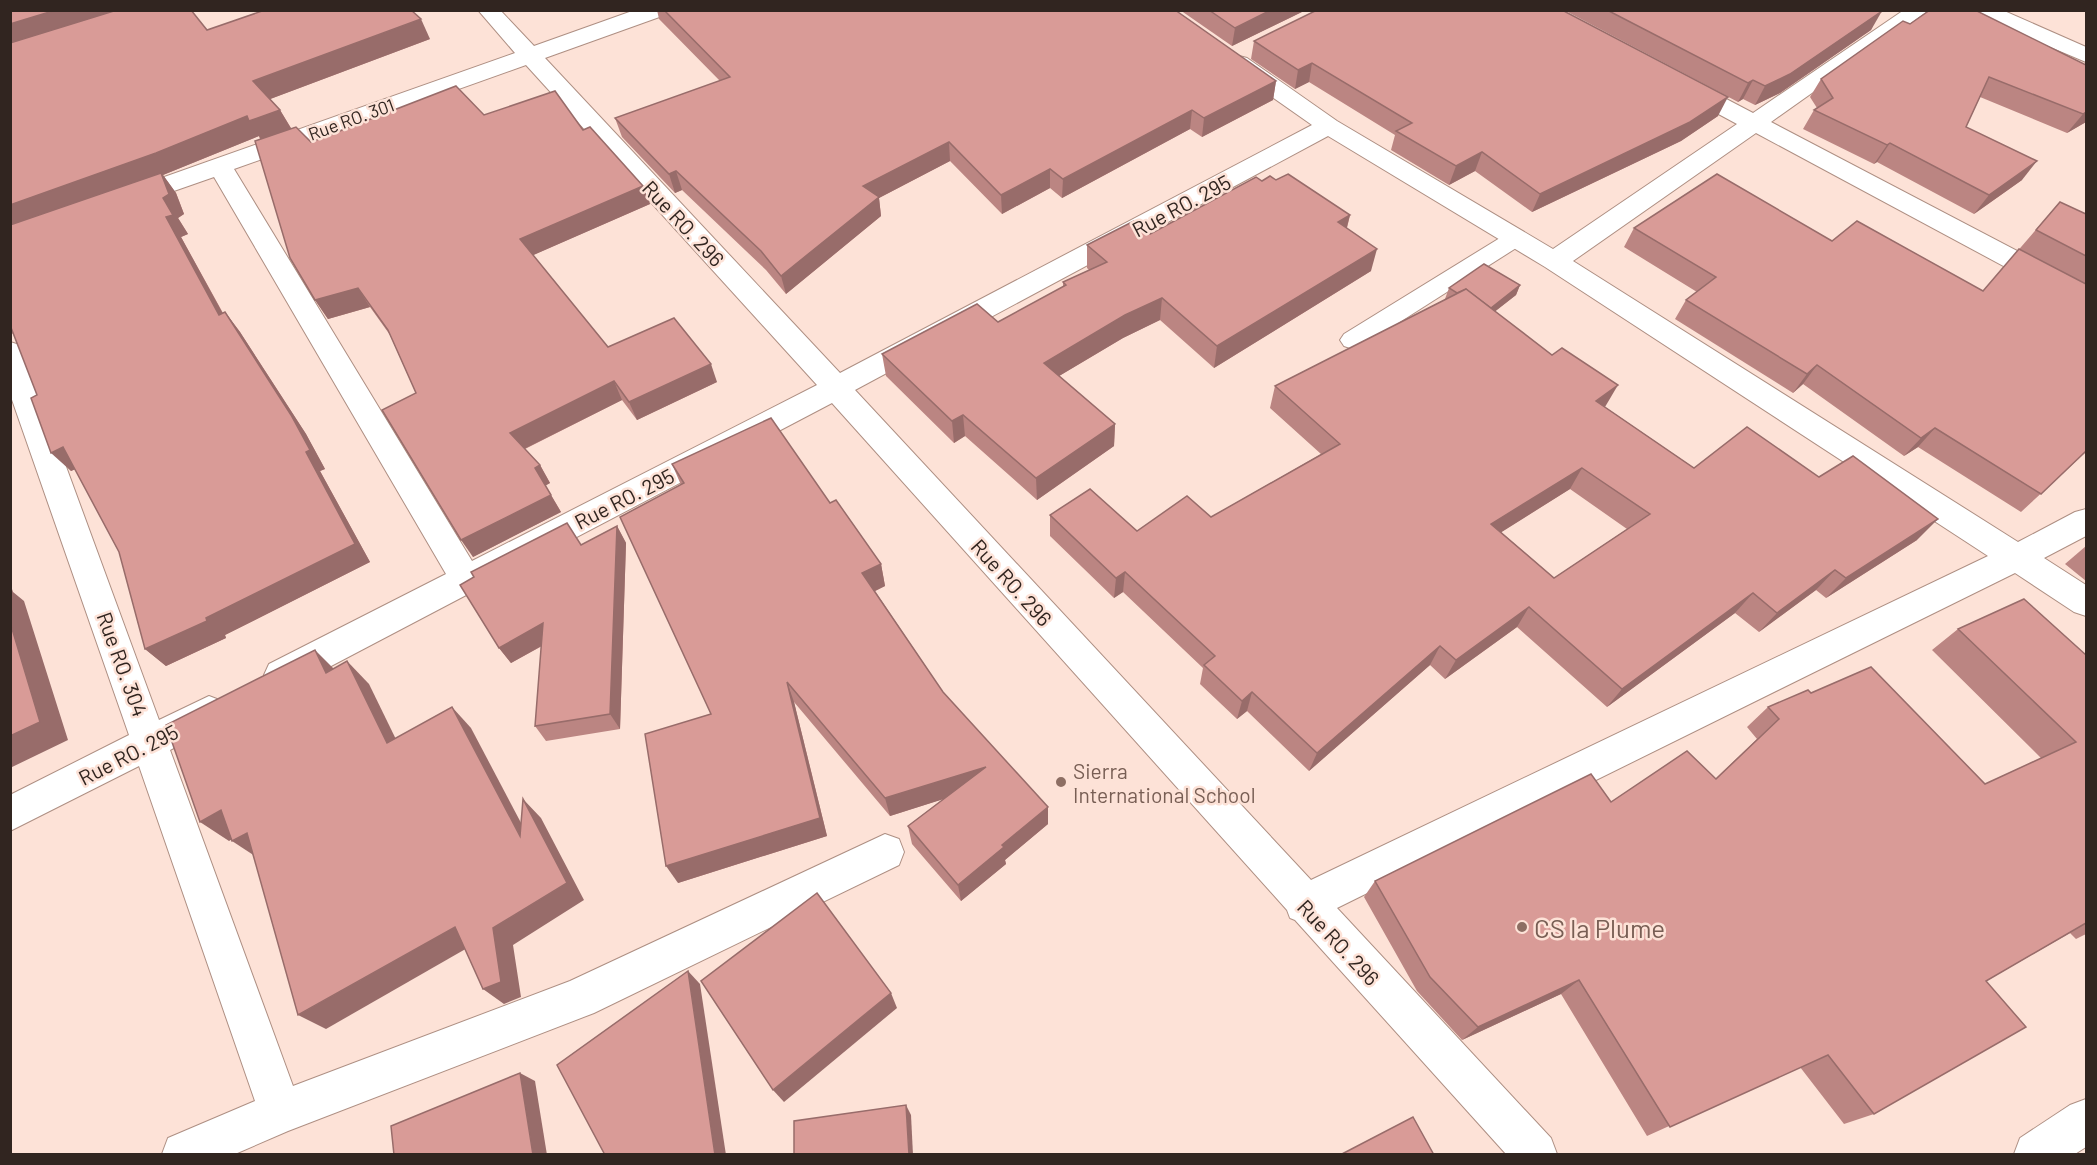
<svg xmlns="http://www.w3.org/2000/svg" width="2097" height="1165" font-family="Barlow,sans-serif">
  <rect width="100%" height="100%" fill="#fde2d7"/>
  <g fill="none" stroke-linecap="round" stroke-linejoin="round">
    <g stroke="#ae8f83" stroke-width="2">
      <path id="lane" d="M1516,230L1524,233L1528,238L1524,243L1362,346L1353,349L1344,346L1340,340L1344,334L1508,233Z"/>
    </g>
    <g stroke="#ae8f83" stroke-width="2">
      <g id="street">
        <path d="M478,10H500L534,46L635,10H667L665,15L545,58L840,373L1312,125L1231,68L1228,63L1231,58L1239,56L1247,58L1337,121L1553,249L1737,124L1674,90L1671,85L1674,80L1682,78L1690,80L1753,113L1904,10H1929L1771,122L2086,287V307L2076,305L1756,133L1573,261L2018,542L2075,512L2086,509V536L2044,558L2086,585V616L2074,612L2015,573L1337,908L1551,1138L1557,1154H1506L1295,920L1290,918L1287,910L832,403L293,686L281,690L269,686L264,675L269,664L446,574L214,177L128,207L119,205L115,199L119,193L515,53ZM526,65L817,385L472,561L234,169ZM1328,136L1545,267L1988,556L1311,880L855,390Z"/>
        <path d="M1973,10H2002L2086,47V62L1975,15Z"/>
        <path d="M10,342L20,345L24,352L159,720L209,696L222,701L227,712L222,723L170,750L293,1086L570,981L885,834L899,839L904,852L899,865L594,1013L288,1131L235,1154H162L168,1138L255,1101L139,766L10,831V795L129,735L10,394Z"/>
        <path d="M2086,1099V1147L2075,1154H2014L2020,1138L2070,1105Z"/>
      </g>
    </g>
    <use href="#lane" fill="#fff" fill-rule="evenodd"/>
    <use href="#street" fill="#fff" fill-rule="evenodd"/>
  </g>
  <g fill="#bb8582" fill-rule="evenodd">
    <path d="M10,10L207,30L430,39L270,99L280,110L291,128L311,142L484,115L583,130L643,186L650,204L533,255L608,347L717,382L637,420L622,400L525,449L540,465L550,483L545,485L561,512L473,557L416,393L390,335L370,307L328,319L315,300L260,139L259,136L163,175L176,193L184,214L178,218L188,234L181,237L223,313L225,312L240,332L306,434L325,469L320,471L370,562L225,635L226,638L166,666L145,649L119,552L75,469L71,471L37,395L14,333L13,334L10,332Z"/>
    <path d="M657,10H1175L1276,81L1273,100L1202,137L1190,129L1062,198L1050,188L1002,214L950,161L879,198L881,216L786,294L766,270L682,190L675,193L622,137L615,118L720,81L659,19Z"/>
    <path d="M1180,10H1306L1232,46Z"/>
    <path d="M1564,10H1880L1871,30L1780,93L1755,105L1743,99L1738,102Z"/>
    <path d="M1910,24L2086,65V122L2067,133L1980,97L1966,127L2022,180L1974,214L1877,162L1874,164L1803,129L1814,110L1817,108L1810,97L1821,79Z"/>
    <path d="M1254,41L1718,116L1681,141L1532,212L1475,171L1449,185L1391,150L1395,135L1309,82L1295,89L1251,59Z"/>
    <path d="M1276,180L1350,215L1347,228L1371,271L1214,368L1160,320L1123,338L1059,376L1115,424L1114,446L1037,500L965,436L954,443L886,376L882,354L998,322L1063,287V282L1089,270L1087,268V245L1150,234L1262,181Z"/>
    <path d="M2060,202L2086,214V454L2085,453L2021,512L1918,447L1904,456L1803,384L1793,393L1675,319L1686,300L1697,292L1624,247L1634,228L1832,241L1983,291Z"/>
    <path d="M1520,285L1516,295L1495,311L1605,407L1694,468L1819,477L1917,540L1826,598L1816,590L1759,632L1735,613L1607,707L1517,627L1445,679L1430,665L1309,771L1247,711L1237,719L1200,684L1203,668L1123,592L1114,598L1050,536V515L1137,531L1211,517L1321,454L1270,408L1275,386L1446,299H1445L1449,288ZM1570,489L1627,529L1554,578L1501,532Z"/>
    <path d="M672,464L830,503L881,564L885,586L875,591L943,692L1048,824L1005,860L1006,864L961,901L912,844L908,826L943,799L890,816L794,702L827,836L678,883L711,714L681,485Z"/>
    <path d="M617,526L626,543L620,729L546,741L535,726L542,646L511,663L499,648L581,545Z"/>
    <path d="M2086,546V581L2065,564Z"/>
    <path d="M1958,629L2086,655V934L2076,939L2070,933L1986,981L1874,1114L1844,1124L1800,1067L1647,1136L1561,994L1462,1040L1417,991L1364,897L1375,881L1611,802L1715,779L1757,739L1747,727L1768,707L1811,693L1985,784L2041,758L1932,650Z"/>
  </g>
  <g fill="#986c6a">
    <path d="M56,10H133L10,48V24Z"/>
    <path d="M1271,10H1306L1232,46L1235,28Z"/>
    <path d="M1882,11L1871,30L1780,93L1755,105L1765,86Z"/>
    <path d="M421,19L430,39L265,101L253,81Z"/>
    <path d="M1312,63L1309,82L1295,89L1298,70Z"/>
    <path d="M1753,80L1743,99L1738,102L1748,83Z"/>
    <path d="M1276,81L1273,100L1202,137L1204,118Z"/>
    <path d="M1728,97L1718,116L1681,141L1532,212L1540,194Z"/>
    <path d="M280,110L292,130L261,140L259,136L163,175L176,193L184,214L178,218L188,234L181,237L234,334L10,231V205L247,116Z"/>
    <path d="M1192,110L1190,129L1062,198L1063,179Z"/>
    <path d="M2086,112V122L2067,133L2083,114Z"/>
    <path d="M949,142L950,161L879,198L881,216L786,294L781,276L863,186Z"/>
    <path d="M1890,143L1877,162L1874,164L1887,145Z"/>
    <path d="M1482,152L1475,171L1449,185L1456,166Z"/>
    <path d="M2037,161L2022,180L1974,214L1989,195Z"/>
    <path d="M1050,169V188L1002,214L1001,195Z"/>
    <path d="M676,171L682,190L675,193L669,174Z"/>
    <path d="M643,186L650,204L529,257L520,239Z"/>
    <path d="M1350,215L1344,238L1338,222Z"/>
    <path d="M1377,249L1371,271L1214,368L1217,346Z"/>
    <path d="M1520,285L1516,295L1483,321L1487,311Z"/>
    <path d="M358,288L370,307L328,319L315,300Z"/>
    <path d="M1162,298L1160,320L1123,338L1044,385V363L1125,315Z"/>
    <path d="M225,312L240,332L306,434L325,469L320,471L370,562L225,635L226,638L166,666L145,649L206,618Z"/>
    <path d="M711,364L717,382L637,420L629,402Z"/>
    <path d="M1817,365L1803,384L1793,393L1807,374Z"/>
    <path d="M614,381L622,400L520,451L510,433Z"/>
    <path d="M1618,385L1605,407L1584,423L1596,401Z"/>
    <path d="M963,415L965,436L954,443L952,421Z"/>
    <path d="M1115,424L1114,446L1037,500L1036,478Z"/>
    <path d="M1935,428L1918,447L1904,456L1921,438Z"/>
    <path d="M63,447L83,466L71,471L51,453Z"/>
    <path d="M540,465L550,483L545,486L535,468Z"/>
    <path d="M1582,468L1570,489L1481,545L1491,524Z"/>
    <path d="M551,495L561,512L473,557L461,540Z"/>
    <path d="M1938,519L1917,540L1826,598L1846,578Z"/>
    <path d="M617,526L626,543L620,729L610,714Z"/>
    <path d="M881,564L885,586L867,595L862,573Z"/>
    <path d="M1835,570L1816,590L1759,632L1777,613Z"/>
    <path d="M1125,572L1123,592L1114,598L1116,578Z"/>
    <path d="M10,583L13,592L24,601L68,740L10,768Z"/>
    <path d="M1753,593L1735,613L1607,707L1622,689Z"/>
    <path d="M1529,607L1517,627L1445,679L1456,660Z"/>
    <path d="M543,623L554,639L511,663L499,648Z"/>
    <path d="M1440,646L1430,665L1309,771L1317,753Z"/>
    <path d="M315,650L338,673H326Z"/>
    <path d="M347,661L369,684L408,764L387,743Z"/>
    <path d="M787,682L794,702L827,836L678,883L666,866Z"/>
    <path d="M1252,692L1247,711L1237,719L1242,701Z"/>
    <path d="M452,707L471,728L538,855L520,836Z"/>
    <path d="M986,767L988,785L890,816L885,798Z"/>
    <path d="M523,799L541,818L584,900L513,945L521,997L504,1004L483,989L493,928L567,883Z"/>
    <path d="M1048,807V824L1005,860L1006,864L961,901L958,885L1002,845Z"/>
    <path d="M221,810L249,830L229,841L200,822Z"/>
    <path d="M247,833L261,860L232,841Z"/>
    <path d="M455,927L476,943L326,1029L298,1015Z"/>
    <path d="M688,971L700,984L726,1155H715Z"/>
    <path d="M1579,980L1561,994L1462,1040L1478,1027Z"/>
    <path d="M891,993L897,1008L784,1102L773,1090Z"/>
    <path d="M520,1073L535,1081L547,1155H533Z"/>
    <path d="M906,1105L911,1115L913,1155H909Z"/>
  </g>
  <g fill="#d99b97" stroke="#986c6a" stroke-width="1.5" fill-rule="evenodd">
    <path d="M10,10H56L10,24Z"/>
    <path d="M117,10H191L207,30L265,10H411L421,19L253,81L280,110L249,121L247,116L156,153L10,205V43Z"/>
    <path d="M664,10H1175L1276,81L1204,118L1192,110L1063,179L1050,169L1001,195L949,142L863,186L879,197L781,276L761,251L676,171L669,174L615,118L730,77Z"/>
    <path d="M1209,10H1271L1235,28Z"/>
    <path d="M1317,10H1562L1728,97L1690,122L1540,194L1482,152L1456,166L1396,131L1412,123L1312,63L1298,70L1254,41Z"/>
    <path d="M1607,10H1880L1882,11L1790,74L1765,86L1753,80L1748,83Z"/>
    <path d="M1930,10H1975L2086,65V112L2083,114L1989,77L1966,127L2037,161L1989,195L1890,143L1887,145L1814,110L1833,98L1821,79L1903,21L1910,24Z"/>
    <path d="M456,86L484,115L555,91L583,130L590,127L643,186L520,239L608,347L674,318L711,364L629,402L614,381L510,433L540,465L535,468L551,495L461,540L382,410L416,393L388,330L358,288L315,300L290,258L255,141L296,127L311,142Z"/>
    <path d="M161,173L169,194L163,198L173,215L166,217L219,315L225,312L291,415L310,450L306,452L355,544L206,618L207,621L145,649L119,552L63,447L51,453L31,398L37,395L10,325V225Z"/>
    <path d="M1288,174L1350,215L1338,222L1377,249L1217,346L1162,298L1125,315L1044,363L1115,424L1036,478L963,415L952,421L882,354L977,304L998,322L1066,285L1063,282L1107,262L1087,245L1134,221L1150,234L1256,177L1262,181L1270,176L1276,180Z"/>
    <path d="M1717,174L1832,241L1857,221L1983,291L2019,249L2086,284V451L2041,494L1935,428L1921,438L1817,365L1807,374L1686,300L1716,277L1634,228Z"/>
    <path d="M2060,202L2086,214V256L2036,230Z"/>
    <path d="M1484,264L1520,285L1491,308L1466,289L1457,293L1449,288Z"/>
    <path d="M1466,289L1552,355L1562,348L1618,385L1596,401L1694,468L1747,427L1819,477L1853,456L1938,519L1846,578L1835,570L1777,613L1753,593L1622,689L1529,607L1456,660L1440,646L1317,753L1252,692L1242,701L1204,665L1215,656L1125,572L1116,578L1050,515L1090,489L1137,531L1187,496L1211,517L1340,444L1275,386ZM1582,468L1650,514L1554,578L1491,524Z"/>
    <path d="M771,418L830,503L836,500L881,564L862,573L943,692L1048,807L1002,845L1004,847L958,885L908,826L986,767L885,798L787,682L820,818L666,866L645,734L711,714L620,517L684,483L672,464Z"/>
    <path d="M567,523L581,545L617,526L610,714L535,726L543,623L499,648L460,585L474,577L471,572Z"/>
    <path d="M2024,599L2086,655V923L1986,981L2026,1027L1874,1114L1828,1055L1670,1127L1579,980L1478,1027L1430,977L1375,881L1591,774L1611,802L1687,751L1716,779L1779,719L1768,707L1808,690L1811,693L1871,667L1985,784L2076,742L1958,629Z"/>
    <path d="M10,622L40,722L10,736Z"/>
    <path d="M315,650L326,673L347,661L387,743L452,707L520,836L523,799L567,883L493,928L501,982L483,989L455,927L298,1015L247,833L232,841L221,810L200,822L166,725Z"/>
    <path d="M817,893L891,993L773,1090L701,981Z"/>
    <path d="M688,971L715,1155H605L557,1065Z"/>
    <path d="M520,1073L533,1155H394L391,1126Z"/>
    <path d="M906,1105L909,1155H794V1121Z"/>
    <path d="M1413,1117L1434,1155H1340Z"/>
  </g>
  <g fill="#8d6e63" stroke="#fde2d7" stroke-width="2">
    <circle cx="1061" cy="782" r="6"/>
    <circle cx="1522" cy="927" r="6"/>
  </g>
  <g text-anchor="middle" dominant-baseline="central" stroke-width="5" stroke-linejoin="round" paint-order="stroke">
    <g font-size="18" fill="#312520" stroke="#fde2d7">
      <text transform="translate(351 119) rotate(-20)">Rue RO. 301</text>
    </g>
    <g font-size="21" fill="#312520" stroke="#fde2d7">
      <text transform="translate(1181 205) rotate(-28)">Rue RO. 295</text>
      <text transform="translate(684 223) rotate(47)">Rue RO. 296</text>
      <text transform="translate(624 498) rotate(-27)">Rue RO. 295</text>
      <text transform="translate(1012 582) rotate(48)">Rue RO. 296</text>
      <text transform="translate(123 664) rotate(70)">Rue RO. 304</text>
      <text transform="translate(128 754) rotate(-27)">Rue RO. 295</text>
      <text transform="translate(1339 942) rotate(47)">Rue RO. 296</text>
    </g>
    <g font-size="21" fill="#785e54" stroke="#fde2d7" text-anchor="start">
      <text x="1073" y="770">Sierra<tspan x="1073" dy="24">International School</tspan></text>
    </g>
    <g font-size="26" fill="#785e54" stroke="#fde2d7" text-anchor="start">
      <text x="1534" y="927">CS la Plume</text>
    </g>
  </g>
  <rect width="2097" height="1165" fill="none" stroke="#312520" stroke-width="24"/>
</svg>
